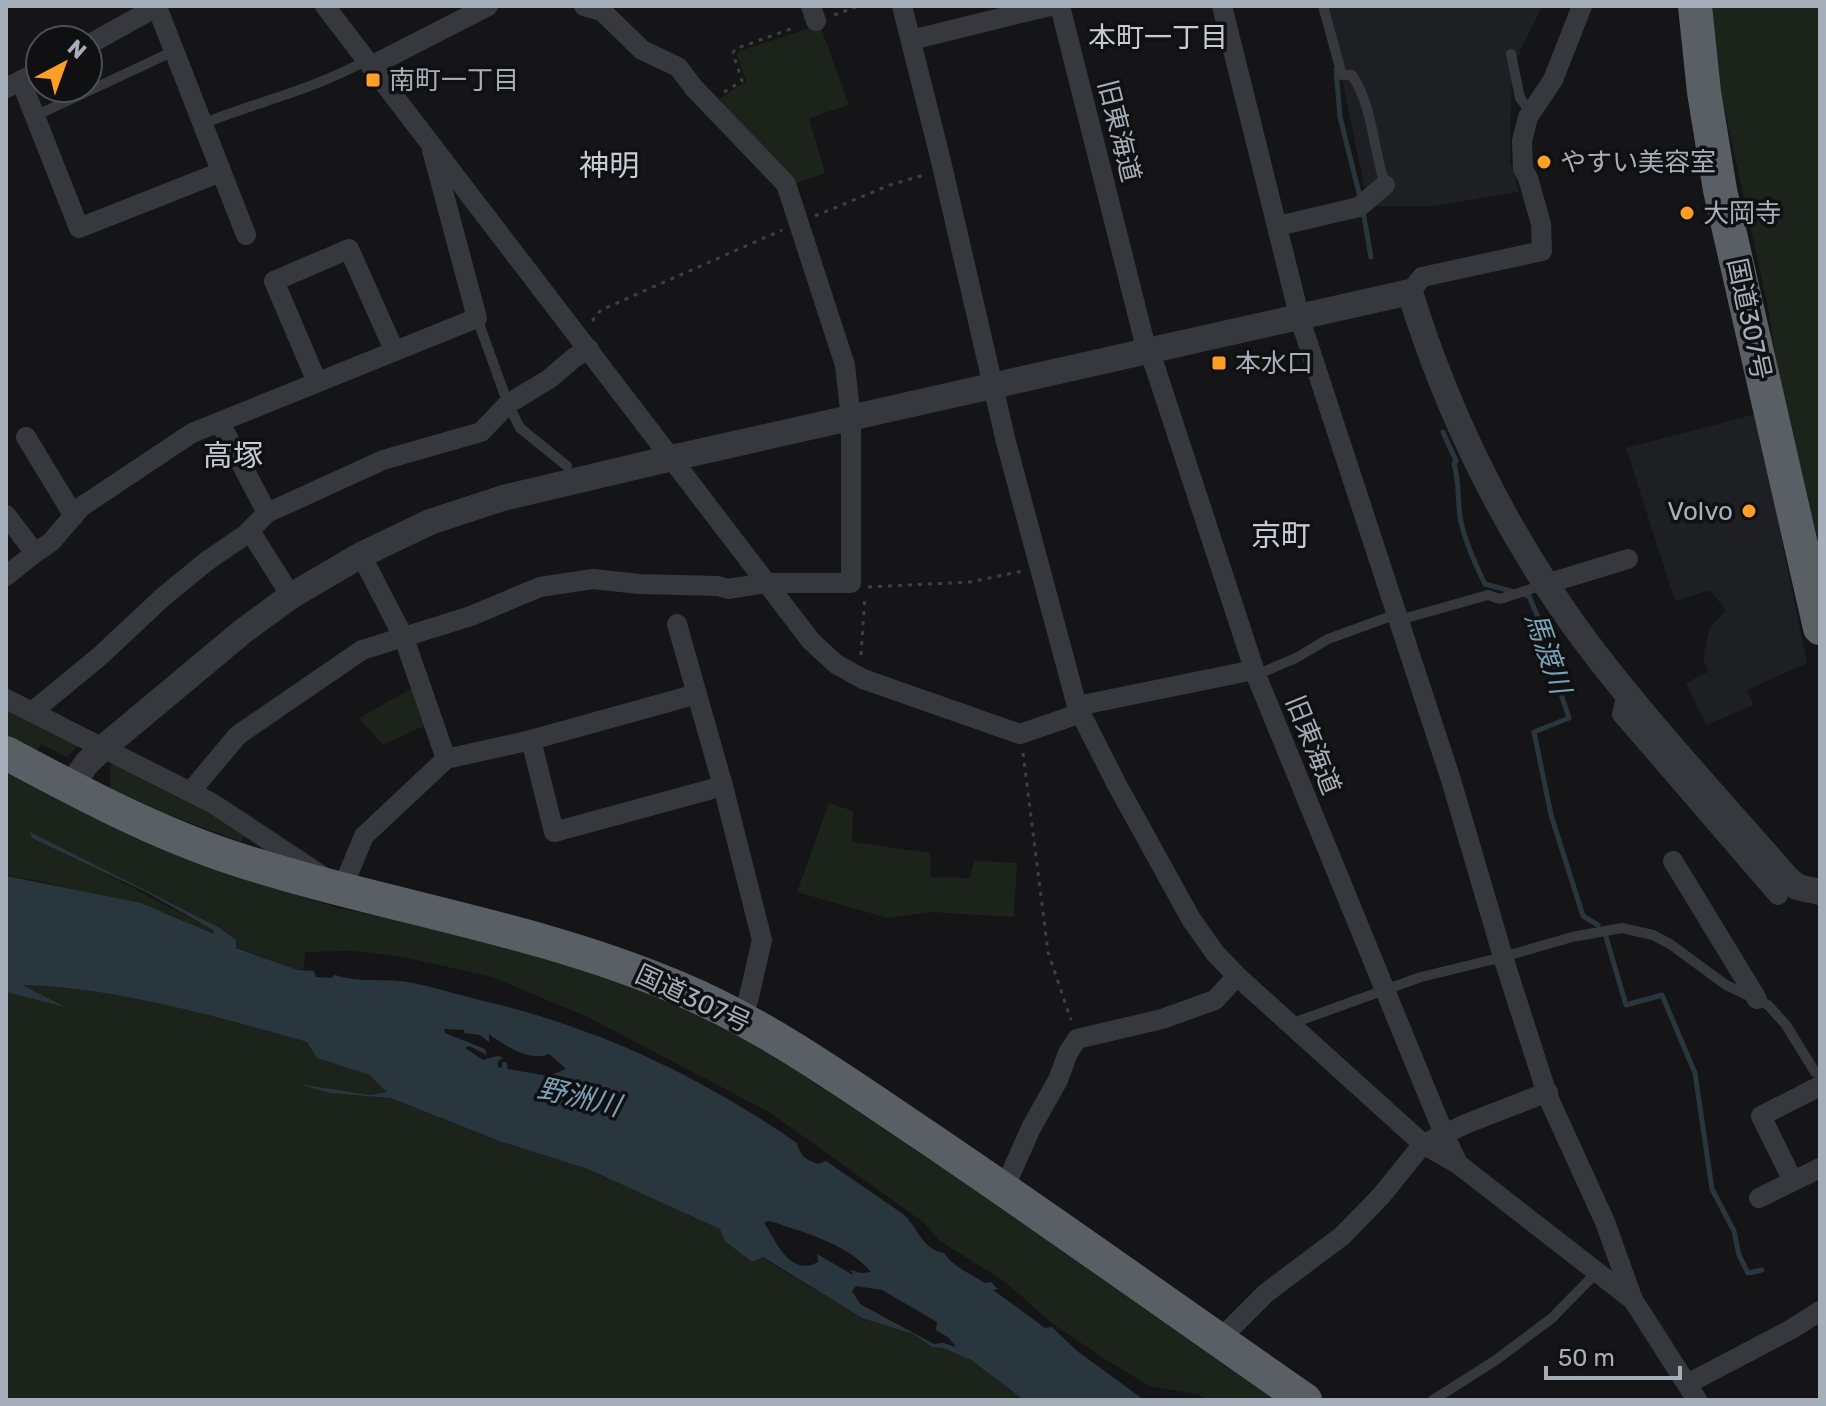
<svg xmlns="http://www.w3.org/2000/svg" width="1826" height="1406" font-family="Rubik,'Noto Sans JP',sans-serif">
  <rect width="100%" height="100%" fill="#151517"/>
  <g fill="#1e1f22">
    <path d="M1322,6H1542L1512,68L1510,161L1519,192L1433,206H1368L1338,58Z"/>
    <path d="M1756,414L1807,663L1747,690L1754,705L1706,725L1686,683L1708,672L1703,658L1710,627L1726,611L1710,590L1675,601L1626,448Z"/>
  </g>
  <g fill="#1b231b">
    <path d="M1708,6H1820V575L1793,466L1768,308L1712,52Z"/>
    <path d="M820,25L849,105L809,118L825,173L794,184L715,102L746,81L737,56L739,51Z"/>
    <path d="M414,687L426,725L383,745L359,718Z"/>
    <path d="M6,706L80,744L67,757L41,744L37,751L6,734Z"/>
    <path d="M117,758L247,831L241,842L164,813L110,788V765Z"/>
    <path d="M6,769L212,868L338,908L439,929L548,958L634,987L711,1021L782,1061L1049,1239L1282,1400H1206L1199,1395L1149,1386L1105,1359L1053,1324L1004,1281L940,1241L923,1222L769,1112L586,1016L492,977L399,956L350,951L305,952L304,969L298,970L236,947V940L220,928L31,833C91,866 152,898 213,930L214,935L169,914L35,880L6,876Z"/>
    <path d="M829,803L853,811L852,842L930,853L931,877L970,878L974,861L1017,863L1014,917L932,912L888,918L797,892Z"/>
    <path d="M20,984L104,992L168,1004L307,1042L318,1058L370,1075L388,1092L370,1095L307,1086L329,1093L391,1098L499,1141L588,1169L641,1192L720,1229L779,1268L862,1318L913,1334L932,1347L943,1348L971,1360L1024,1400H6V992L60,1005Z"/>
  </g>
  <path fill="#2a363d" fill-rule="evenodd" d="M30,832L220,928L236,940V948L298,970L314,971L316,977L331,978L335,975C360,983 381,978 407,982C432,986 458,995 484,1001C596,1027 702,1077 797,1143C800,1156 806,1160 818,1164L826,1161L903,1214C919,1228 921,1249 944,1253C953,1267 971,1274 985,1283L991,1282L998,1289L993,1290L1045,1328L1052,1327L1077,1351L1144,1400H1024L971,1360L943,1348L932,1347L913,1334L862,1318L763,1257L752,1262L725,1241L720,1229L588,1169L499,1141L391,1098L329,1093L299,1084L370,1095L387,1092L370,1075L317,1058L307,1042C213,1016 120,988 22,985L65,1007L6,992V876L141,903L214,934L213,930L146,892L32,838ZM444,1029L464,1030V1033L480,1035L489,1042V1034C503,1044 529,1063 549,1054L566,1069L548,1076L508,1069L506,1062H502V1067L498,1068V1062L503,1057L497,1056L483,1060L465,1048L469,1046L487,1055L485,1049L445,1033ZM770,1221C803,1232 848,1244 871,1272L861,1273L851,1270L853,1275L817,1254L818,1262C790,1278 775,1240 764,1222ZM856,1286L882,1290L937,1322L936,1330L949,1338L956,1347L943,1343L934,1344L860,1304L852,1291Z"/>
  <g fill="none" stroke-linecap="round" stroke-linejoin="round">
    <g stroke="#2a363d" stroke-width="5">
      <path d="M1336,70L1340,117L1360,197"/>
      <path d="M1363,211L1371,257"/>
      <path d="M1443,432L1456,461L1454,464C1460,483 1457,503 1461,522C1466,544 1475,564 1485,584L1529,596L1548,641L1551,664L1569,718L1534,732L1551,815L1583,916L1598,925"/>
      <path d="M1606,937L1626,1005L1662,995L1695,1073L1712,1189L1734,1231L1739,1255L1748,1273L1762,1270"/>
    </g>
    <g stroke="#3c3f44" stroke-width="3" stroke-dasharray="4 6" stroke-linecap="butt">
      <path d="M834,15L858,6"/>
      <path d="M724,92L742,81L733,53L735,49L796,27"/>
      <path d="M815,216L890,185L924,175"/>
      <path d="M592,321L601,310L782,230"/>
      <path d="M868,587L970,582L1023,571"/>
      <path d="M861,655L865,595"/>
      <path d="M1023,753L1048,952L1071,1020"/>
    </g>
    <g stroke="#36383d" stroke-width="10">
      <path d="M1323,6L1342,75H1352C1373,107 1373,148 1385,185"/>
      <path d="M1511,54L1520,98L1526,106L1535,108"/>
      <path d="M35,116L174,51"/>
      <path d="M202,124C257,102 315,89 367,60"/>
      <path d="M477,318L508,404L520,428L567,466"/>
      <path d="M1399,620L1488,595L1500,599L1546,584"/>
      <path d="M1256,675L1296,658L1328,639L1397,614"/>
      <path d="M1290,1024L1421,977L1503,957L1572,937L1622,928L1653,935L1670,944L1726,985L1768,1005L1786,1025L1815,1072"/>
      <path d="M1433,1400L1496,1360L1552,1318L1596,1273"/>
    </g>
    <g stroke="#36383d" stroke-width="20">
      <path d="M325,6L811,641L836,664L863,679L1020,734L1081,713"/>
      <path d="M811,6L816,21"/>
      <path d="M902,6L940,157L1006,442L1077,706L1116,783L1191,919L1215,953L1237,976L1423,1144L1458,1164"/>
      <path d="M1060,6L1147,352L1154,364L1256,675L1444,1134L1458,1164L1633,1300L1697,1400"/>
      <path d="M1222,6L1300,319L1451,780L1503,957L1548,1097L1605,1222L1633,1300"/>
      <path d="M157,7L246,235"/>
      <path d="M911,40L1050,6"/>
      <path d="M88,45L158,6"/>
      <path d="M371,66L488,6"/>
      <path d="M21,81L79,228L221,172"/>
      <path d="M6,88L40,71"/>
      <path d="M1278,226L1359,207L1385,185"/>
      <path d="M1410,292L1422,277L1542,251L1541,224L1528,178L1523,169L1522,141L1528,117L1553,80L1582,6"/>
      <path d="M317,382L274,281L349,249L394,350"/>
      <path d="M220,423L267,513"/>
      <path d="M26,437L74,516"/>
      <path d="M6,515L35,553L51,542L81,507L192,433L477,318L432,150"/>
      <path d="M250,531L291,596"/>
      <path d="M361,555L404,638L446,759"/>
      <path d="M6,576L35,553"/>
      <path d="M1546,584L1628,559"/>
      <path d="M677,624L723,786L762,940L748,1001L741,1017"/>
      <path d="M1627,693L1622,714L1778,895"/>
      <path d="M6,699L212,803L342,889L364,836L446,759L531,740L697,694"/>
      <path d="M1077,706L1254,670"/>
      <path d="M32,712L100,656L163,597L207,561L245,535L267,513L383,460L481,432L508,404L549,379L575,357L589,349"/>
      <path d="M531,740L554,832L723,786"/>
      <path d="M191,791L238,735L362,650L471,616L540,587L593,579L639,584L718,586L728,589L767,583H851V419L845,365L786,184L694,88L678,67L642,50L602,11L584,6"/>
      <path d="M1673,861L1757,999"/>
      <path d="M1793,1181L1761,1116L1820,1086"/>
      <path d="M1004,1189L1031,1128L1058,1080L1068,1053L1077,1039L1162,1019L1215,1000L1237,976"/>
      <path d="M1759,1198L1820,1168"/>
      <path d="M1219,1340L1266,1293L1342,1236L1381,1196L1423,1144L1468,1123L1548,1092"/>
      <path d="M1687,1384L1790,1330L1820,1311"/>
    </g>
    <path stroke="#36383d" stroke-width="26" d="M70,787L87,763L103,748L242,632L291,596L361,555L430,522L503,498L672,458L1410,292C1448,416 1509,539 1587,643C1649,725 1720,801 1787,878L1797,887L1820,892"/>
    <g stroke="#5a5e65" stroke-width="34">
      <path d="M1695,6L1704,92L1720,190L1820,628"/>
      <path d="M6,753C79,792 154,832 233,858C380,906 535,927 678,988C766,1025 845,1082 924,1135C1053,1222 1178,1312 1305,1400"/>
    </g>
  </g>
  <g fill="#ff9f26" stroke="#101012" stroke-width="3">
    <rect x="365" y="72" width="16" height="16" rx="4"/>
    <circle cx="1544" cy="162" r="8"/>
    <circle cx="1687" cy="213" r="8"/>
    <rect x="1211" y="355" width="16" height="16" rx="4"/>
    <circle cx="1749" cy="511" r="8"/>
  </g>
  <g text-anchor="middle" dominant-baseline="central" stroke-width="7" stroke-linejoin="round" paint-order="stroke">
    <g font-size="26" fill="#a6aeb9" stroke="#101012" text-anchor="start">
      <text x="389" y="80">南町一丁目</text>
      <text x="1560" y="162">やすい美容室</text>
      <text x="1703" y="213">大岡寺</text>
      <text x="1235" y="363">本水口</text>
      <text x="1733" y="511" text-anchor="end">Volvo</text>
    </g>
    <g font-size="26" fill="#a6aeb9" stroke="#101012">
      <text transform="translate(1119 131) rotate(76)">旧東海道</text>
      <text transform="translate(1749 319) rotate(78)">国道307号</text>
      <text transform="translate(1313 745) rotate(68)">旧東海道</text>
      <text transform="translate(693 999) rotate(25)">国道307号</text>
    </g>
    <g font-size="28" fill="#c7ccd4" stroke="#101012">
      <text x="1158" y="37">本町一丁目</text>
    </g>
    <g font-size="28" font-style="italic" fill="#7aa1b7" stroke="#101012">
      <text transform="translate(1548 653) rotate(71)">馬渡川</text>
      <text transform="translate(579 1097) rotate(13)">野洲川</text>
    </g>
    <g font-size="30" fill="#c7ccd4" stroke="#101012">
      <text x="609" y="166">神明</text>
      <text x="233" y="456">高塚</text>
      <text x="1281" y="536">京町</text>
    </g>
  </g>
  <rect width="1826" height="1406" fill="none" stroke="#a6aeb9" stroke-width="16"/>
  <g transform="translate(64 64) rotate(41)"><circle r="38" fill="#101012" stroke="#4c4f55" stroke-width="2"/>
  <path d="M0-6L14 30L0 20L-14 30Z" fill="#ff9f26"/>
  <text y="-12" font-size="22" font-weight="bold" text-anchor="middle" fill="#a6aeb9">N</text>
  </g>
  <path d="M1546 1366v12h134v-12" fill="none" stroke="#a6aeb9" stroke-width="4"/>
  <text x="1558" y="1366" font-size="24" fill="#a6aeb9" stroke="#101012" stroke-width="6" paint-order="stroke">50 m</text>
</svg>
